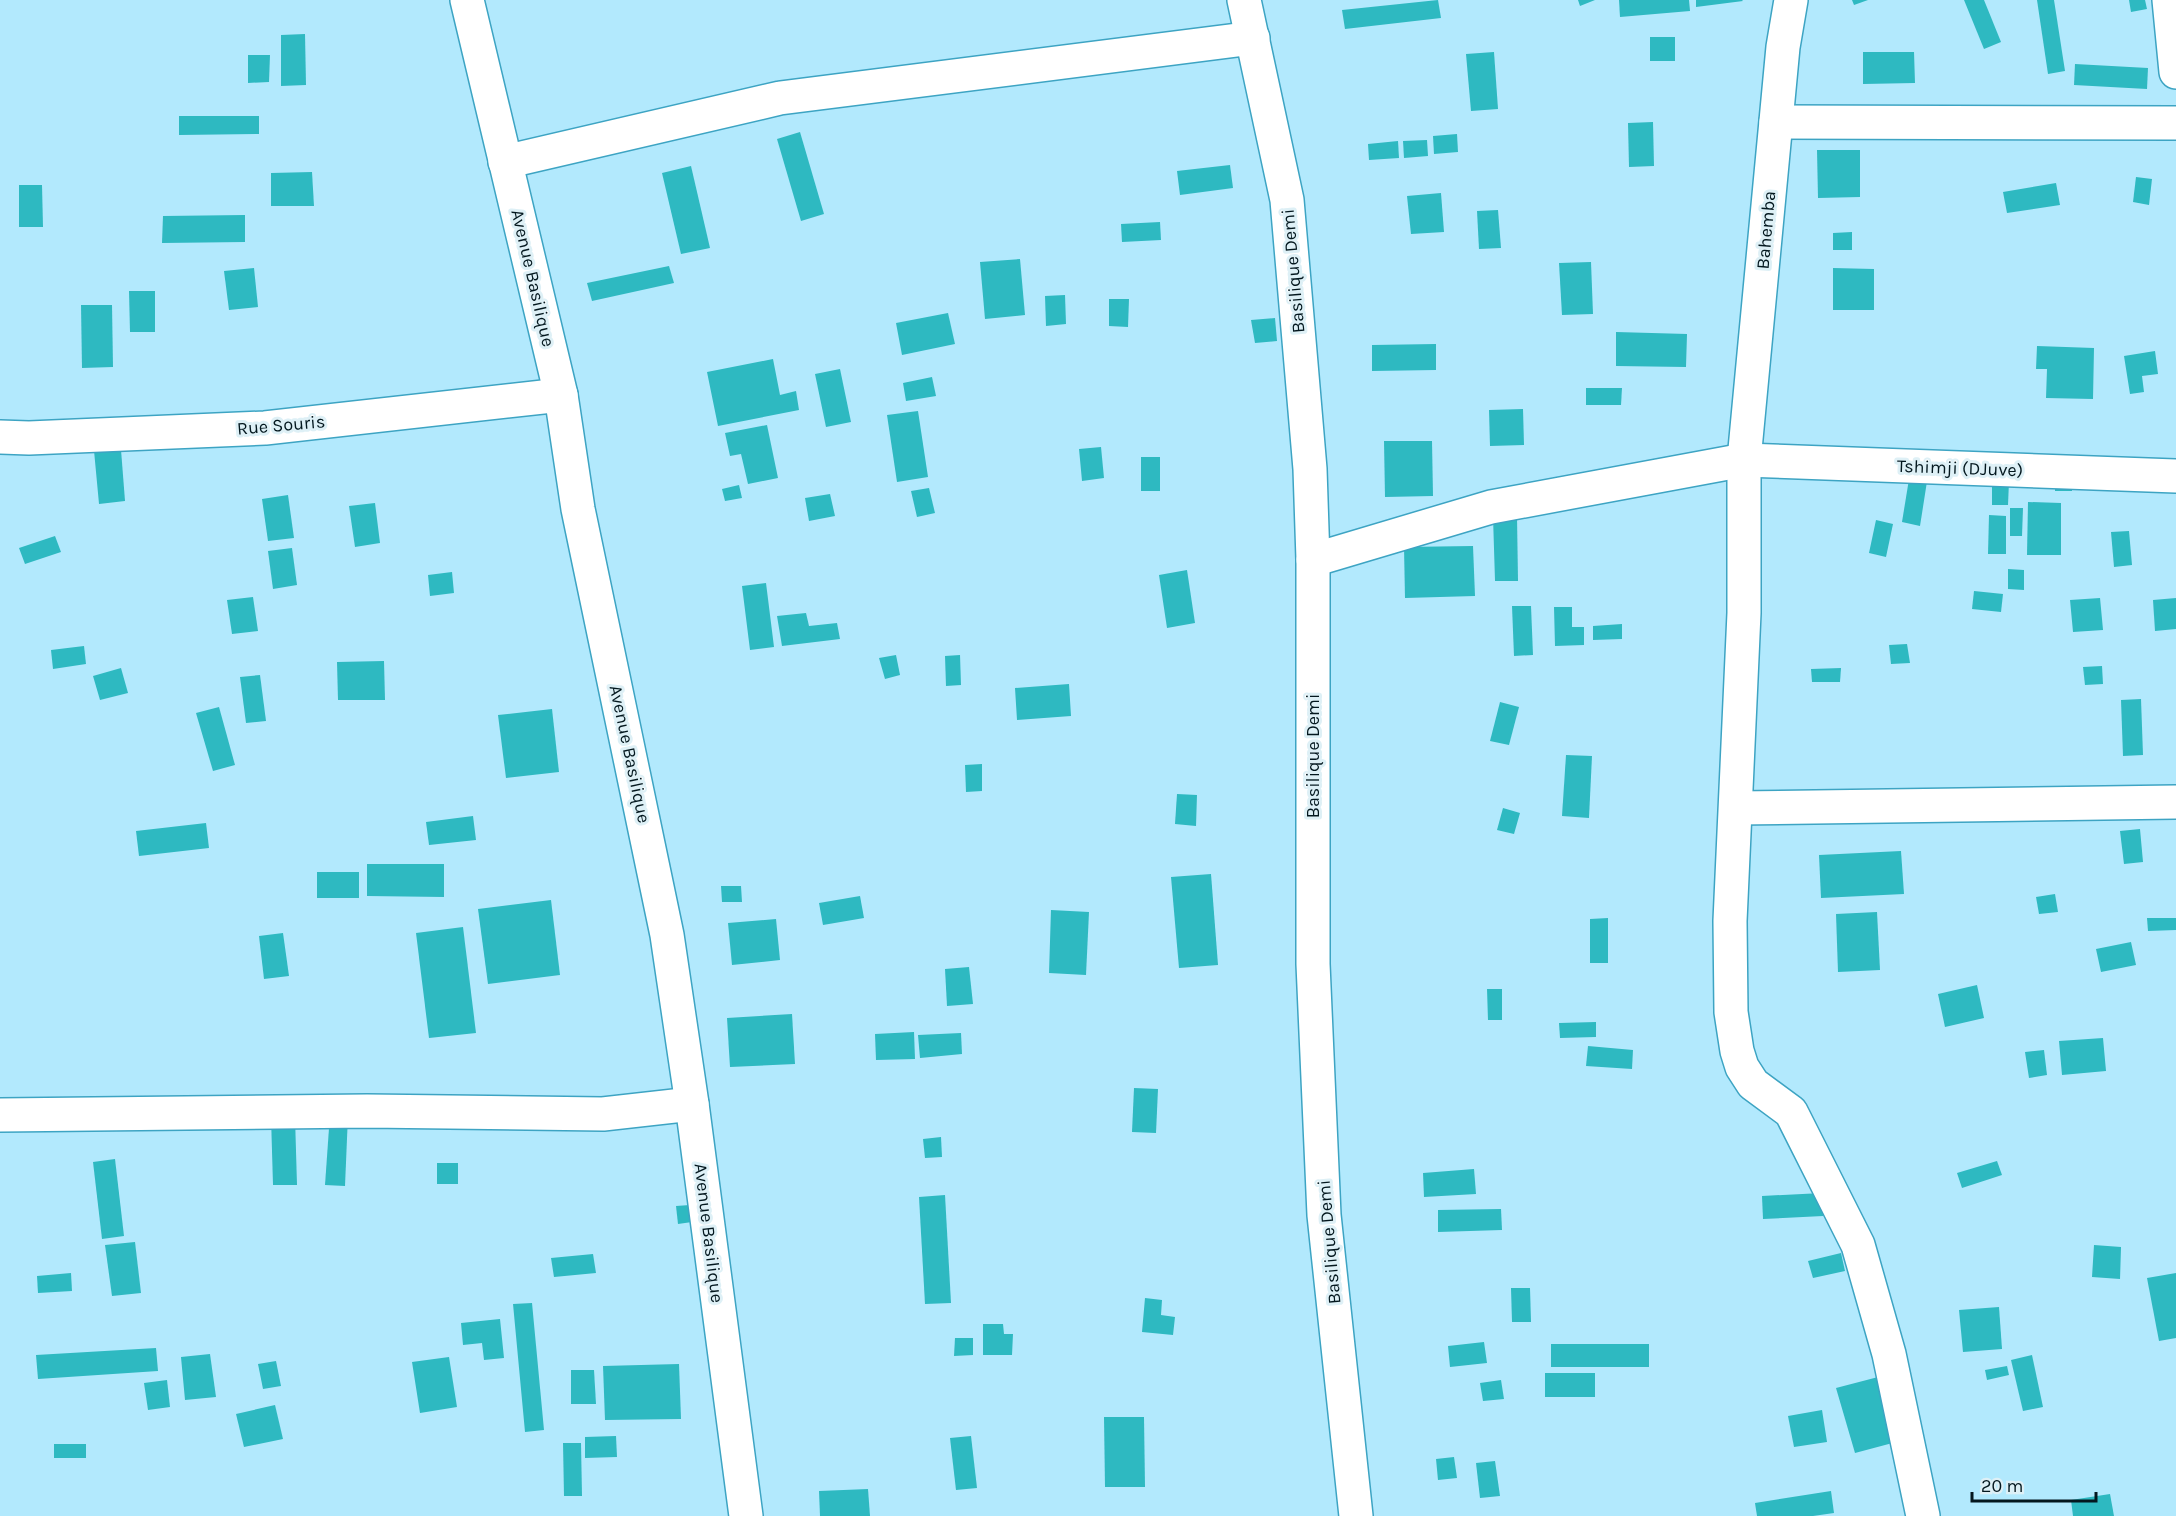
<svg xmlns="http://www.w3.org/2000/svg" width="2176" height="1516" font-family="Karla,sans-serif">
  <rect width="100%" height="100%" fill="#b2e9fd"/>
  <g fill="#2eb9c1">
    <path d="M1438,0L1441,18L1345,29L1342,10Z"/>
    <path d="M1578,0H1595L1580,6Z"/>
    <path d="M1619,0H1689L1690,11L1620,17Z"/>
    <path d="M1696,0H1742L1743,1L1696,7Z"/>
    <path d="M1852,0H1868L1854,5Z"/>
    <path d="M1964,0H1984L2001,42L1984,49Z"/>
    <path d="M2037,0H2054L2065,71L2048,74Z"/>
    <path d="M2129,0H2145L2147,9L2131,12Z"/>
    <path d="M305,34L306,85L281,86V35Z"/>
    <rect x="1650" y="37" width="25" height="24"/>
    <path d="M1494,52L1498,109L1471,111L1466,54Z"/>
    <path d="M1863,52H1914L1915,83L1863,84Z"/>
    <path d="M248,55H270L269,82L248,83Z"/>
    <path d="M2075,64L2148,68L2147,89L2074,85Z"/>
    <path d="M179,116H259V134L179,135Z"/>
    <path d="M1653,122L1654,166L1629,167L1628,123Z"/>
    <path d="M800,132L824,214L801,221L777,139Z"/>
    <path d="M1457,134L1458,152L1434,154L1433,136Z"/>
    <path d="M1427,140L1428,156L1404,158L1403,141Z"/>
    <path d="M1398,141L1399,158L1369,160L1368,144Z"/>
    <path d="M1817,150H1860V197L1818,198Z"/>
    <path d="M1230,165L1233,188L1180,195L1177,171Z"/>
    <path d="M691,166L710,248L681,254L662,173Z"/>
    <path d="M312,172L314,206H271V173Z"/>
    <path d="M2136,177L2152,179L2149,205L2133,202Z"/>
    <path d="M2056,183L2060,205L2007,213L2003,192Z"/>
    <path d="M19,185H42L43,227H19Z"/>
    <path d="M1441,193L1444,232L1411,234L1407,196Z"/>
    <path d="M1498,210L1501,248L1479,249L1477,211Z"/>
    <path d="M245,215V242L162,243L163,216Z"/>
    <path d="M1160,222L1161,240L1122,242L1121,224Z"/>
    <path d="M1852,232V250H1833V233Z"/>
    <path d="M1020,259L1025,315L985,319L980,262Z"/>
    <path d="M1591,262L1593,314L1562,315L1559,263Z"/>
    <path d="M669,266L674,283L592,301L587,283Z"/>
    <path d="M254,268L258,307L229,310L224,271Z"/>
    <path d="M1833,268L1874,269V310H1833Z"/>
    <path d="M129,291H155V332H130Z"/>
    <path d="M1065,295L1066,324L1046,326L1045,296Z"/>
    <path d="M1109,299H1129L1128,327L1109,326Z"/>
    <path d="M81,305H112L113,367L82,368Z"/>
    <path d="M948,313L955,344L902,355L896,323Z"/>
    <path d="M1275,318L1277,341L1255,343L1251,320Z"/>
    <path d="M1616,332L1687,334L1686,367L1616,366Z"/>
    <path d="M1436,344V370L1372,371V345Z"/>
    <path d="M2037,346L2094,348L2093,399L2046,398L2047,369H2036Z"/>
    <path d="M2155,351L2158,374L2142,376L2144,392L2130,394L2124,356Z"/>
    <path d="M773,359L780,395L796,391L799,410L718,426L707,372Z"/>
    <path d="M840,369L851,422L826,427L815,374Z"/>
    <path d="M932,377L936,396L906,401L903,383Z"/>
    <path d="M1586,388H1622L1621,405H1586Z"/>
    <path d="M1523,409L1524,445L1490,446L1489,410Z"/>
    <path d="M918,411L928,477L897,482L887,415Z"/>
    <path d="M767,425L778,478L748,484L741,454L730,456L725,433Z"/>
    <path d="M120,437L125,501L99,504L93,440Z"/>
    <path d="M1384,441H1432L1433,496L1385,497Z"/>
    <path d="M1101,447L1104,478L1082,481L1079,449Z"/>
    <rect x="1141" y="457" width="19" height="34"/>
    <path d="M1910,473L1928,475L1920,526L1902,522Z"/>
    <rect x="2055" y="479" width="17" height="12"/>
    <path d="M1992,480L2009,481L2008,505H1992Z"/>
    <path d="M739,485L742,498L725,501L722,489Z"/>
    <path d="M929,488L935,513L917,517L911,491Z"/>
    <path d="M830,494L835,516L809,521L805,498Z"/>
    <path d="M288,495L294,538L268,541L262,499Z"/>
    <path d="M2028,502L2061,503V555H2027Z"/>
    <path d="M375,503L380,543L355,547L349,506Z"/>
    <path d="M2010,508H2023L2022,536H2010Z"/>
    <path d="M1989,515L2006,516V554H1988Z"/>
    <path d="M1517,516L1518,581H1495L1493,517Z"/>
    <path d="M1876,520L1893,524L1886,557L1869,553Z"/>
    <path d="M2129,531L2132,565L2114,567L2111,532Z"/>
    <path d="M55,536L61,552L25,564L19,548Z"/>
    <path d="M1473,546L1475,596L1405,598L1404,547Z"/>
    <path d="M292,548L297,585L273,589L268,551Z"/>
    <path d="M2008,569L2024,570V590L2008,589Z"/>
    <path d="M1187,570L1195,623L1167,628L1159,575Z"/>
    <path d="M452,572L454,593L430,596L428,575Z"/>
    <path d="M766,583L774,647L750,650L742,586Z"/>
    <path d="M1974,591L2003,594L2001,612L1972,609Z"/>
    <path d="M253,597L258,631L232,634L227,600Z"/>
    <path d="M2100,598L2103,630L2073,632L2070,600Z"/>
    <path d="M2176,598V629L2155,631L2153,600Z"/>
    <path d="M1512,606H1531L1533,655L1514,656Z"/>
    <path d="M1554,607H1572V627H1584V645L1555,646Z"/>
    <path d="M806,613L809,626L837,623L840,639L782,646L777,616Z"/>
    <path d="M1622,624V639L1593,640V626Z"/>
    <path d="M1907,644L1910,663L1891,664L1889,645Z"/>
    <path d="M84,646L86,664L53,669L51,650Z"/>
    <path d="M896,655L900,675L885,679L879,658Z"/>
    <path d="M960,655L961,685L946,686L945,656Z"/>
    <path d="M384,661L385,700H338L337,662Z"/>
    <path d="M2102,666L2103,684L2085,685L2083,667Z"/>
    <path d="M121,668L128,693L100,700L93,676Z"/>
    <path d="M1841,668L1840,682H1812L1811,669Z"/>
    <path d="M260,675L266,721L246,723L240,677Z"/>
    <path d="M1069,684L1071,716L1017,720L1015,688Z"/>
    <path d="M2141,699L2143,755L2123,756L2121,700Z"/>
    <path d="M1500,702L1519,707L1509,745L1490,741Z"/>
    <path d="M219,707L235,765L213,771L196,713Z"/>
    <path d="M552,709L559,772L506,778L498,715Z"/>
    <path d="M1566,755L1592,756L1589,818L1562,816Z"/>
    <path d="M982,764V791L966,792L965,765Z"/>
    <path d="M1177,794L1197,795L1196,826L1175,824Z"/>
    <path d="M1503,808L1520,813L1514,834L1497,830Z"/>
    <path d="M473,816L476,840L429,845L426,822Z"/>
    <path d="M206,823L209,848L139,856L136,831Z"/>
    <path d="M2140,829L2143,862L2124,864L2120,831Z"/>
    <path d="M1901,851L1904,894L1821,898L1819,855Z"/>
    <path d="M367,864H444V897L367,896Z"/>
    <rect x="317" y="872" width="42" height="26"/>
    <path d="M1211,874L1218,965L1179,968L1171,877Z"/>
    <path d="M721,886H741L742,902H722Z"/>
    <path d="M2055,894L2058,912L2039,914L2036,897Z"/>
    <path d="M860,896L864,918L823,925L819,903Z"/>
    <path d="M551,900L560,975L488,984L478,909Z"/>
    <path d="M1051,910L1089,912L1086,975L1049,973Z"/>
    <path d="M1877,912L1880,970L1838,972L1836,914Z"/>
    <path d="M1608,918V963H1590V919Z"/>
    <path d="M2147,918H2176V930L2148,931Z"/>
    <path d="M776,919L780,960L732,965L728,923Z"/>
    <path d="M463,927L476,1033L429,1038L416,933Z"/>
    <path d="M283,933L289,976L264,979L259,936Z"/>
    <path d="M2131,942L2136,965L2101,972L2096,949Z"/>
    <path d="M969,967L973,1004L947,1006L945,969Z"/>
    <path d="M1977,985L1984,1018L1945,1027L1938,994Z"/>
    <path d="M1487,989H1502V1020H1488Z"/>
    <path d="M792,1014L795,1064L730,1067L727,1018Z"/>
    <path d="M1596,1022V1037L1560,1038L1559,1023Z"/>
    <path d="M914,1032L915,1059L876,1060L875,1034Z"/>
    <path d="M961,1033L962,1054L920,1058L918,1035Z"/>
    <path d="M2103,1038L2106,1071L2062,1075L2059,1041Z"/>
    <path d="M1588,1046L1633,1050L1632,1069L1586,1066Z"/>
    <path d="M2044,1050L2047,1075L2029,1078L2025,1052Z"/>
    <path d="M1134,1088L1158,1089L1156,1133L1132,1132Z"/>
    <path d="M330,1114L348,1115L345,1186L325,1185Z"/>
    <path d="M271,1117H295L297,1185H273Z"/>
    <path d="M941,1137L942,1157L925,1158L923,1139Z"/>
    <path d="M115,1159L124,1236L102,1239L93,1162Z"/>
    <path d="M1997,1161L2002,1175L1962,1188L1957,1173Z"/>
    <rect x="437" y="1163" width="21" height="21"/>
    <path d="M1474,1169L1476,1194L1424,1197L1423,1173Z"/>
    <path d="M1822,1193L1823,1216L1763,1219L1762,1196Z"/>
    <path d="M945,1195L951,1303L925,1304L919,1197Z"/>
    <path d="M690,1205L692,1222L678,1224L676,1206Z"/>
    <path d="M1501,1209L1502,1230L1438,1232V1210Z"/>
    <path d="M135,1242L141,1293L112,1296L105,1245Z"/>
    <path d="M2094,1245L2121,1247L2120,1279L2092,1277Z"/>
    <path d="M1841,1253L1845,1271L1813,1278L1808,1261Z"/>
    <path d="M593,1254L596,1273L554,1277L551,1258Z"/>
    <path d="M71,1273L72,1291L38,1293L37,1276Z"/>
    <path d="M2176,1273V1338L2159,1341L2147,1278Z"/>
    <path d="M1511,1288H1530L1531,1322H1512Z"/>
    <path d="M1145,1298L1162,1300L1161,1315L1175,1317L1173,1335L1142,1332Z"/>
    <path d="M532,1303L544,1430L525,1432L513,1304Z"/>
    <path d="M1999,1307L2002,1349L1963,1352L1959,1310Z"/>
    <path d="M500,1319L504,1358L484,1360L482,1343L463,1345L461,1323Z"/>
    <path d="M983,1324H1003L1004,1334H1013L1012,1355H983Z"/>
    <path d="M955,1338H973V1355L954,1356Z"/>
    <path d="M1484,1342L1487,1363L1450,1367L1448,1346Z"/>
    <rect x="1551" y="1344" width="98" height="23"/>
    <path d="M156,1348L158,1371L38,1379L36,1355Z"/>
    <path d="M210,1354L216,1397L185,1400L181,1357Z"/>
    <path d="M2032,1355L2043,1407L2023,1411L2011,1360Z"/>
    <path d="M449,1357L457,1407L420,1413L412,1362Z"/>
    <path d="M276,1361L281,1386L263,1389L258,1364Z"/>
    <path d="M679,1364L681,1419L605,1420L603,1366Z"/>
    <path d="M2007,1366L2009,1375L1987,1380L1985,1370Z"/>
    <path d="M571,1370H594L596,1404H571Z"/>
    <rect x="1545" y="1373" width="50" height="24"/>
    <path d="M1882,1376L1900,1441L1855,1453L1836,1388Z"/>
    <path d="M167,1380L170,1407L148,1410L144,1383Z"/>
    <path d="M1501,1380L1504,1399L1483,1401L1480,1383Z"/>
    <path d="M275,1405L283,1439L244,1447L236,1414Z"/>
    <path d="M1822,1410L1827,1442L1794,1447L1788,1416Z"/>
    <path d="M1104,1417H1144L1145,1487H1105Z"/>
    <path d="M616,1436L617,1457L585,1458V1437Z"/>
    <path d="M971,1436L977,1488L956,1490L950,1438Z"/>
    <path d="M563,1443H581L582,1496H564Z"/>
    <rect x="54" y="1444" width="32" height="14"/>
    <path d="M1454,1457L1457,1478L1438,1480L1436,1459Z"/>
    <path d="M1495,1461L1500,1496L1480,1498L1476,1463Z"/>
    <path d="M868,1489L870,1516H820L819,1491Z"/>
    <path d="M1831,1491L1834,1513L1813,1516H1757L1755,1503Z"/>
    <path d="M2110,1494L2114,1516H2073L2071,1500Z"/>
  </g>
  <g fill="none" stroke-linecap="round" stroke-linejoin="round">
    <g stroke="#3da4c3" stroke-width="36">
      <g id="minor">
        <path d="M467,0L561,395L578,509L667,935L692,1104L746,1516"/>
        <path d="M1244,0L1287,200L1310,469L1313,560V964L1324,1215L1356,1516"/>
        <path d="M1791,0L1783,47L1744,460V613L1730,921L1731,1012L1737,1051L1742,1067L1753,1084L1791,1112L1858,1245L1889,1354L1923,1516"/>
        <path d="M2169,0L2176,72"/>
        <path d="M1776,122L2176,123"/>
        <path d="M505,162L780,98L1253,38"/>
        <path d="M0,437L29,438L265,428L561,395"/>
        <path d="M1313,560L1491,507L1744,460L2176,476"/>
        <path d="M1736,808L2176,802"/>
        <path d="M0,1115L367,1111L603,1114L692,1104"/>
      </g>
    </g>
    <use href="#minor" stroke="#fff" stroke-width="33"/>
  </g>
  <g text-anchor="middle" dominant-baseline="central" stroke-width="6" stroke-linejoin="round" paint-order="stroke">
    <g font-size="18" fill="#03171e" stroke="#def0f6">
      <text transform="translate(1766 230) rotate(-85)">Bahemba</text>
      <text transform="translate(1293 271) rotate(-95)">Basilique Demi</text>
      <text transform="translate(533 278) rotate(77)">Avenue Basilique</text>
      <text transform="translate(281 425) rotate(-5)">Rue Souris</text>
      <text transform="translate(1960 468) rotate(2)">Tshimji (DJuve)</text>
      <text transform="translate(630 754) rotate(78)">Avenue Basilique</text>
      <text transform="translate(1313 756) rotate(-90)">Basilique Demi</text>
      <text transform="translate(709 1233) rotate(83)">Avenue Basilique</text>
      <text transform="translate(1329 1242) rotate(-95)">Basilique Demi</text>
    </g>
  </g>
  <path d="M1972 1492v9h124v-9" fill="none" stroke="#03171e" stroke-width="3"/>
  <text x="1981" y="1492" font-size="18" fill="#03171e" stroke="#def0f6" stroke-width="4.5" paint-order="stroke">20 m</text>
</svg>
